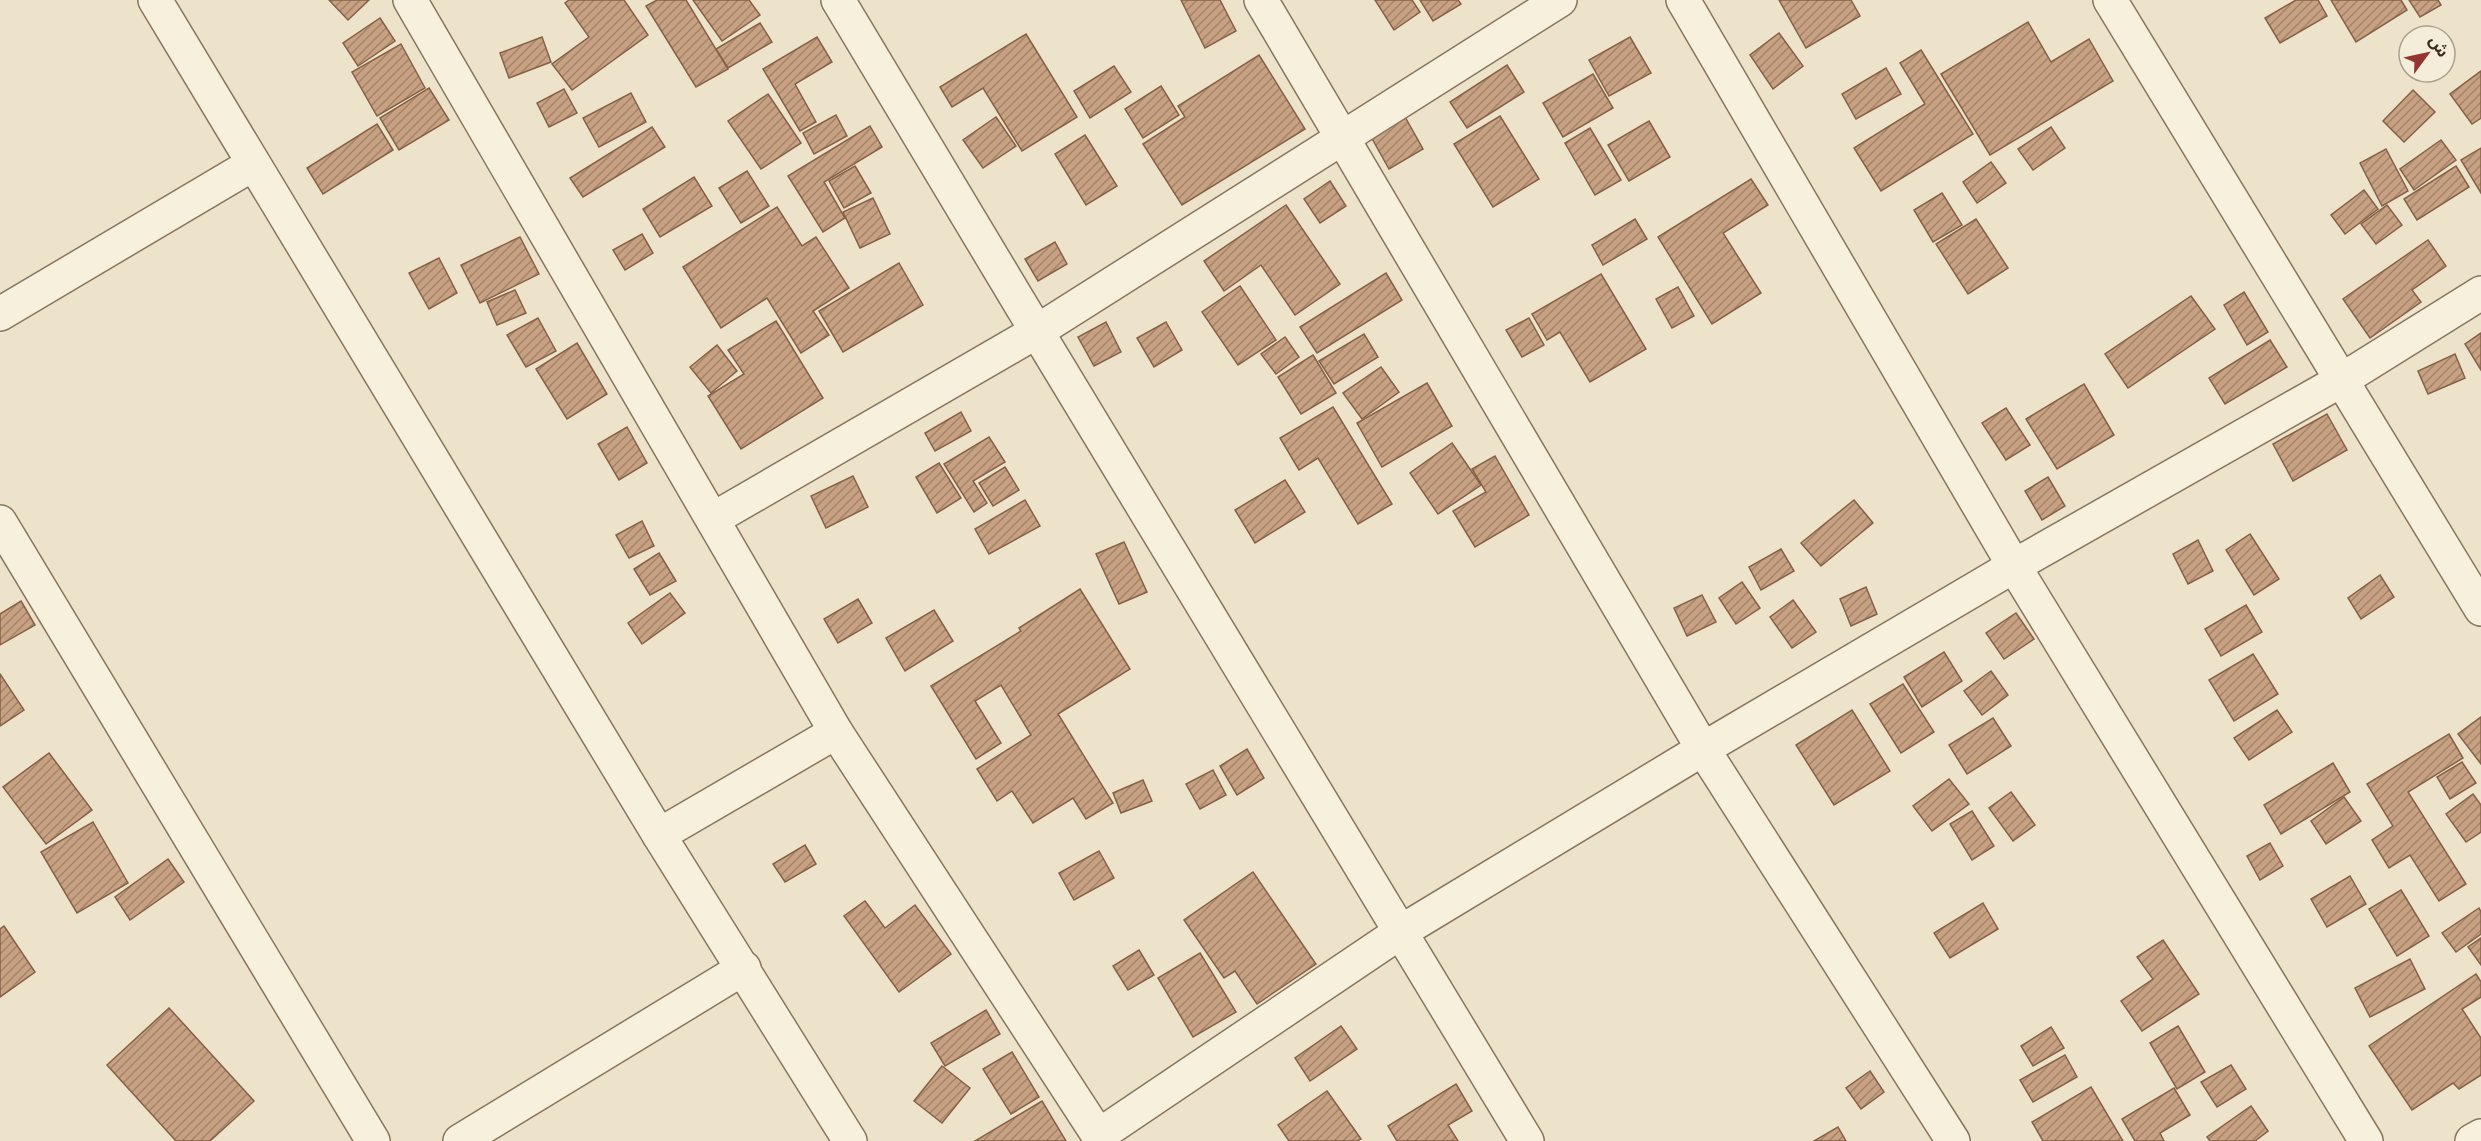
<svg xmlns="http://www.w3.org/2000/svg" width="2481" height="1141" font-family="'Libre Baskerville','Noto Sans Arabic',serif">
  <defs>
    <pattern id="building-hatch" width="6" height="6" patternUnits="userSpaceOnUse" patternTransform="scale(1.5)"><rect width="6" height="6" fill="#c8a182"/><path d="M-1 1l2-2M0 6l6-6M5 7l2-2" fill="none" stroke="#a3846a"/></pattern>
  </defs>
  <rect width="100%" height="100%" fill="#ece3ca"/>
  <g fill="url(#building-hatch)" stroke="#866146" stroke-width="1.5">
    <path d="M329,0H369L348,20Z"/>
    <path d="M569,0H624L648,35L572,90L552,64L589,37L565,3Z"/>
    <path d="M657,0H686L728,69L696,87L646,6Z"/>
    <path d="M693,0H749L760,15L722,41Z"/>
    <path d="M1181,0H1220L1236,31L1205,48Z"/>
    <path d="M1375,0H1412L1420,12L1394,30Z"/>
    <path d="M1420,0H1458L1461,4L1433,21Z"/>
    <path d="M1779,0H1851L1860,16L1806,48Z"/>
    <path d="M2296,0H2318L2327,16L2280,43L2265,18Z"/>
    <path d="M2331,0H2401L2407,10L2356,42Z"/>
    <path d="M2409,0H2438L2441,5L2420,17Z"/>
    <path d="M380,18L395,41L358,66L343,43Z"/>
    <path d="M2028,22L2051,62L2089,39L2113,81L1990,155L1941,74Z"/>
    <path d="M760,23L772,42L728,68L716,49Z"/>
    <path d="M1779,33L1803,66L1773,89L1750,55Z"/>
    <path d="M1026,34L1077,117L1022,151L983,88L952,107L940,87Z"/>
    <path d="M542,37L551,62L509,78L500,53Z"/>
    <path d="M817,37L832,62L795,84L816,122L800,131L763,69Z"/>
    <path d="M1630,37L1651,73L1609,96L1589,60Z"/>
    <path d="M401,44L425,88L377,116L352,72Z"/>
    <path d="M1921,50L1973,134L1881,191L1854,148L1925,104L1900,63Z"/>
    <path d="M1259,55L1305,129L1182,205L1143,144L1185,117L1178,106Z"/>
    <path d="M1507,65L1524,92L1467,128L1450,102Z"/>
    <path d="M1114,66L1131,92L1090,118L1074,91Z"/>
    <path d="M1886,68L1901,94L1856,119L1842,94Z"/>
    <path d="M2481,71V118L2472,124L2450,94Z"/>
    <path d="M1593,74L1613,108L1563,137L1543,103Z"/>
    <path d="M1161,86L1179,115L1143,138L1125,109Z"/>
    <path d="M429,88L449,120L399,150L380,118Z"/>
    <path d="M564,89L577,113L549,127L537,103Z"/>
    <path d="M2413,90L2435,112L2404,142L2383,121Z"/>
    <path d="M631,93L646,122L599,147L583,118Z"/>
    <path d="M768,94L801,143L761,169L728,121Z"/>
    <path d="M836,115L847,136L814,154L803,133Z"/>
    <path d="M1404,115L1423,149L1389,169L1370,135Z"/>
    <path d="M1500,116L1539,179L1493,207L1454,144Z"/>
    <path d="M996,117L1016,146L983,168L963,140Z"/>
    <path d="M1649,121L1670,157L1629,181L1608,145Z"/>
    <path d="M377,124L393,150L323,194L307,168Z"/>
    <path d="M870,126L882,147L824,182L845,218L823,232L788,176Z"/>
    <path d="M652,127L665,147L583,197L570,178Z"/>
    <path d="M2051,127L2065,148L2033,170L2018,149Z"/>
    <path d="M1590,128L1621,180L1595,195L1565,143Z"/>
    <path d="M1085,135L1117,186L1086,205L1055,154Z"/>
    <path d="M2441,140L2456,160L2414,190L2400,169Z"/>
    <path d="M2481,148V193L2461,160Z"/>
    <path d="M2386,149L2408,191L2382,206L2360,163Z"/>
    <path d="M1991,162L2006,183L1977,203L1963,182Z"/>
    <path d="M855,166L871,193L844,208L829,181Z"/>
    <path d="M2456,166L2469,187L2417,220L2404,199Z"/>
    <path d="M747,171L769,206L741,223L719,188Z"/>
    <path d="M694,177L712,206L660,237L643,209Z"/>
    <path d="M1751,179L1768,205L1723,233L1761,293L1712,324L1658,237Z"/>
    <path d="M1330,181L1346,206L1320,223L1304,199Z"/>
    <path d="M2364,190L2378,209L2345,234L2331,215Z"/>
    <path d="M1942,193L1962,225L1933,242L1914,210Z"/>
    <path d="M873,198L890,234L860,248L843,212Z"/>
    <path d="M1286,205L1340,284L1295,315L1261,265L1224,291L1204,261Z"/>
    <path d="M2387,205L2402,225L2376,244L2361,224Z"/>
    <path d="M777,207L802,246L816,237L849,288L813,311L829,335L801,353L767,298L721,328L683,267Z"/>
    <path d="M1635,219L1647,239L1603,265L1592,245Z"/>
    <path d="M1976,219L2008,268L1968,294L1936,244Z"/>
    <path d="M642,234L653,253L625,270L613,250Z"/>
    <path d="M520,237L539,274L480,303L461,265Z"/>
    <path d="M2428,240L2446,266L2412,290L2421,302L2370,338L2343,299Z"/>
    <path d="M1055,242L1067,264L1038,281L1025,259Z"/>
    <path d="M439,258L457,293L429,309L409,273Z"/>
    <path d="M899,263L923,305L843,352L819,311Z"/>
    <path d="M1386,273L1402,300L1317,353L1300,327Z"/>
    <path d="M1601,274L1646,349L1590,382L1560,332L1547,340L1532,314Z"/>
    <path d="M1240,286L1276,340L1238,365L1202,312Z"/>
    <path d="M1678,287L1694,316L1672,328L1656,299Z"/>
    <path d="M515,290L526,313L497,325L487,302Z"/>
    <path d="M2244,292L2268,332L2247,345L2224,305Z"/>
    <path d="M2191,296L2215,329L2128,388L2105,354Z"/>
    <path d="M538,318L556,351L526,367L507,335Z"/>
    <path d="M1529,318L1544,345L1522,357L1506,330Z"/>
    <path d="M776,321L823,398L741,449L708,396L744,374L728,350Z"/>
    <path d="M1106,322L1121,352L1094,366L1078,337Z"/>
    <path d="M1166,322L1182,350L1154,367L1137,338Z"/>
    <path d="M2481,333V370L2465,344Z"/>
    <path d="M1364,334L1378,357L1334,384L1319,361Z"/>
    <path d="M1285,337L1299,357L1276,374L1261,354Z"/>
    <path d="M2270,340L2287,367L2225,404L2209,378Z"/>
    <path d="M577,343L607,394L567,419L536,369Z"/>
    <path d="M717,345L737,371L711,393L690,367Z"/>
    <path d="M2455,354L2465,378L2428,394L2418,371Z"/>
    <path d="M1313,355L1336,393L1301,414L1278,377Z"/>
    <path d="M1381,367L1399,392L1362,419L1343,393Z"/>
    <path d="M1427,383L1452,426L1382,467L1357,423Z"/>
    <path d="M2084,384L2114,435L2057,469L2026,419Z"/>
    <path d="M1333,407L1392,504L1358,524L1318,458L1299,470L1280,438Z"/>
    <path d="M2006,408L2030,445L2006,460L1982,423Z"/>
    <path d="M961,412L971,431L935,451L925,433Z"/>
    <path d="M2327,414L2347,450L2293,481L2273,444Z"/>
    <path d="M627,427L647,463L619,480L598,444Z"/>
    <path d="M989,437L1005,462L973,481L987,503L974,512L944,464Z"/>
    <path d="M1452,443L1481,485L1438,514L1410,473Z"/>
    <path d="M1495,456L1529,515L1475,547L1453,511L1486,492L1472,469Z"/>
    <path d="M939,463L961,498L937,513L916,477Z"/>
    <path d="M1005,467L1019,490L993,506L979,483Z"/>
    <path d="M853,476L868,507L826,528L811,496Z"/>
    <path d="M2048,477L2065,506L2042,520L2025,491Z"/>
    <path d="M1285,480L1305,512L1255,543L1235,510Z"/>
    <path d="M1025,500L1040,526L989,554L975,529Z"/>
    <path d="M1854,500L1873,523L1821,566L1801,543Z"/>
    <path d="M642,521L654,546L629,558L616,535Z"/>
    <path d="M2250,534L2279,579L2254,595L2226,550Z"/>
    <path d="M2198,540L2213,571L2188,584L2173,554Z"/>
    <path d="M1124,542L1147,592L1119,604L1096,554Z"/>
    <path d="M1781,549L1794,571L1761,590L1749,567Z"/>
    <path d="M659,553L676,581L650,595L634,569Z"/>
    <path d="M2380,575L2394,597L2361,619L2348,598Z"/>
    <path d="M1742,582L1760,608L1736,624L1719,598Z"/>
    <path d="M1866,587L1877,614L1851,626L1840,599Z"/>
    <path d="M1080,589L1130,669L1058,714L1113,803L1086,819L1073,798L1033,823L1012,791L997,801L977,769L1031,735L1001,685L975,701L1001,743L976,759L931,686L1021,631L1019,628Z"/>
    <path d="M670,593L685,613L642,644L628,623Z"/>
    <path d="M1702,595L1716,622L1687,636L1674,608Z"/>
    <path d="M858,599L872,623L838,643L824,619Z"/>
    <path d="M1793,600L1816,632L1792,648L1770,617Z"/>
    <path d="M21,601L35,625L0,645V614Z"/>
    <path d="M2246,605L2262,632L2221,656L2205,629Z"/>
    <path d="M934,610L953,641L905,671L886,638Z"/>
    <path d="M2016,613L2034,639L2004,659L1986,633Z"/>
    <path d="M1944,652L1962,681L1922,707L1904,677Z"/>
    <path d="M2253,654L2278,694L2234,721L2209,680Z"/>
    <path d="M1991,671L2008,695L1982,715L1964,691Z"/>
    <path d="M0,674L24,710L0,726Z"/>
    <path d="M1903,684L1934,732L1901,753L1870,704Z"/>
    <path d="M1852,710L1890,771L1834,805L1796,745Z"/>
    <path d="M2277,710L2292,732L2249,760L2234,738Z"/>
    <path d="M2481,717V764L2458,734Z"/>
    <path d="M1993,718L2011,746L1967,774L1949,745Z"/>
    <path d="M2449,734L2463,758L2408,792L2466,884L2439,901L2410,855L2389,868L2372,840L2393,826L2367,784Z"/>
    <path d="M1247,749L1264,778L1237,795L1220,766Z"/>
    <path d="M49,753L92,810L46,844L3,787Z"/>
    <path d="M2462,762L2476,783L2450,799L2437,777Z"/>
    <path d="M2333,763L2350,792L2281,834L2264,805Z"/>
    <path d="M1213,770L1226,795L1200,809L1186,784Z"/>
    <path d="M1949,779L1969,804L1932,831L1913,806Z"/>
    <path d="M1143,780L1152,801L1121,813L1113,793Z"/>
    <path d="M2011,792L2035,825L2013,841L1989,808Z"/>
    <path d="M2473,794L2481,805V832L2466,842L2446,814Z"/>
    <path d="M2344,797L2361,821L2326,844L2311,821Z"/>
    <path d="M1972,811L1994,846L1972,860L1950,824Z"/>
    <path d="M93,822L128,883L77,913L41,852Z"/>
    <path d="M2270,843L2283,866L2260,880L2247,856Z"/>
    <path d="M805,845L816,864L785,882L773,864Z"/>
    <path d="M1099,851L1114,878L1074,900L1059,873Z"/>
    <path d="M168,859L184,882L130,920L115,897Z"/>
    <path d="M1253,872L1316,964L1257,1004L1235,971L1224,978L1184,920Z"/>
    <path d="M2350,876L2366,904L2327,927L2311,899Z"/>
    <path d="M2401,890L2429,936L2397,956L2369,909Z"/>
    <path d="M865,901L885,928L915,905L951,954L899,992L844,916Z"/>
    <path d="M1983,903L1998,929L1950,958L1934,933Z"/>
    <path d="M2479,908L2481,912V934L2456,952L2442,933Z"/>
    <path d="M4,926L35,972L0,997V929Z"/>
    <path d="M2481,938V965L2468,947Z"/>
    <path d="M2163,940L2199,994L2142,1031L2121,1001L2153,979L2137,957Z"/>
    <path d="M1139,950L1154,975L1128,990L1113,966Z"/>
    <path d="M1200,953L1236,1012L1193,1037L1158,978Z"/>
    <path d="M2410,959L2425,989L2370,1017L2355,988Z"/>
    <path d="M2476,974L2481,982V997L2462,1009L2481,1038V1075L2459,1089L2453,1083L2412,1110L2369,1046Z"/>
    <path d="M169,1008L254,1101L210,1141H176L107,1065Z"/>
    <path d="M986,1010L1000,1034L945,1066L931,1043Z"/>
    <path d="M1341,1026L1357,1049L1310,1081L1295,1058Z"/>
    <path d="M2178,1026L2205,1072L2177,1089L2150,1043Z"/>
    <path d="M2051,1027L2064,1048L2033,1066L2021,1046Z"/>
    <path d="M1012,1052L1039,1097L1011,1114L983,1069Z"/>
    <path d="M2065,1055L2077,1077L2033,1102L2020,1080Z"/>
    <path d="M2231,1065L2246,1089L2217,1107L2201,1082Z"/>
    <path d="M942,1066L970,1088L942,1123L914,1101Z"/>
    <path d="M1870,1071L1884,1092L1861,1109L1846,1088Z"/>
    <path d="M1456,1084L1472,1111L1448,1125L1458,1141H1397L1388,1126Z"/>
    <path d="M2091,1087L2123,1141H2043L2032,1122Z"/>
    <path d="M2174,1088L2190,1115L2160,1133L2164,1141H2135L2122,1119Z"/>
    <path d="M1327,1091L1361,1139L1357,1141H1289L1278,1125Z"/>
    <path d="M1042,1101L1066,1141H975Z"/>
    <path d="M2251,1106L2268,1131L2255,1141H2210L2207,1137Z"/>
    <path d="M1838,1127L1846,1141H1814Z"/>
  </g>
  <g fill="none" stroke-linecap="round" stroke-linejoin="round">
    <g stroke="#88765f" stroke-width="36">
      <g id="minor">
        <path d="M155,0L659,835L850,1141"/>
        <path d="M410,0L836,732L1102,1141"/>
        <path d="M838,0C1065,382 1299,760 1527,1141"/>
        <path d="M1261,0L1703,749L1953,1141"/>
        <path d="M1683,0L2014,566L2366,1141"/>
        <path d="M2110,0L2481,609"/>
        <path d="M0,314L253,164"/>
        <path d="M713,519L1036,332L1560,0"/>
        <path d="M0,522L373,1141"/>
        <path d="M659,835L836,732"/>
        <path d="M1098,1136L1402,931L1703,749L2014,566L2340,381L2481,293"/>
        <path d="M460,1141L744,968"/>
        <path d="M2472,1141L2481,1136"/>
      </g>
    </g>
    <use href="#minor" stroke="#f7f0dd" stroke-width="33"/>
  </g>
  <g transform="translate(2427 54) rotate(57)"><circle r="28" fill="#f4edd9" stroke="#aaa18f" stroke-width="1.5"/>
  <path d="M0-4.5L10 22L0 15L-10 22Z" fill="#943532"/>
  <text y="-9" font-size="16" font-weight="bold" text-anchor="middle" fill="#3a2e21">ش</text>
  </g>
</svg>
